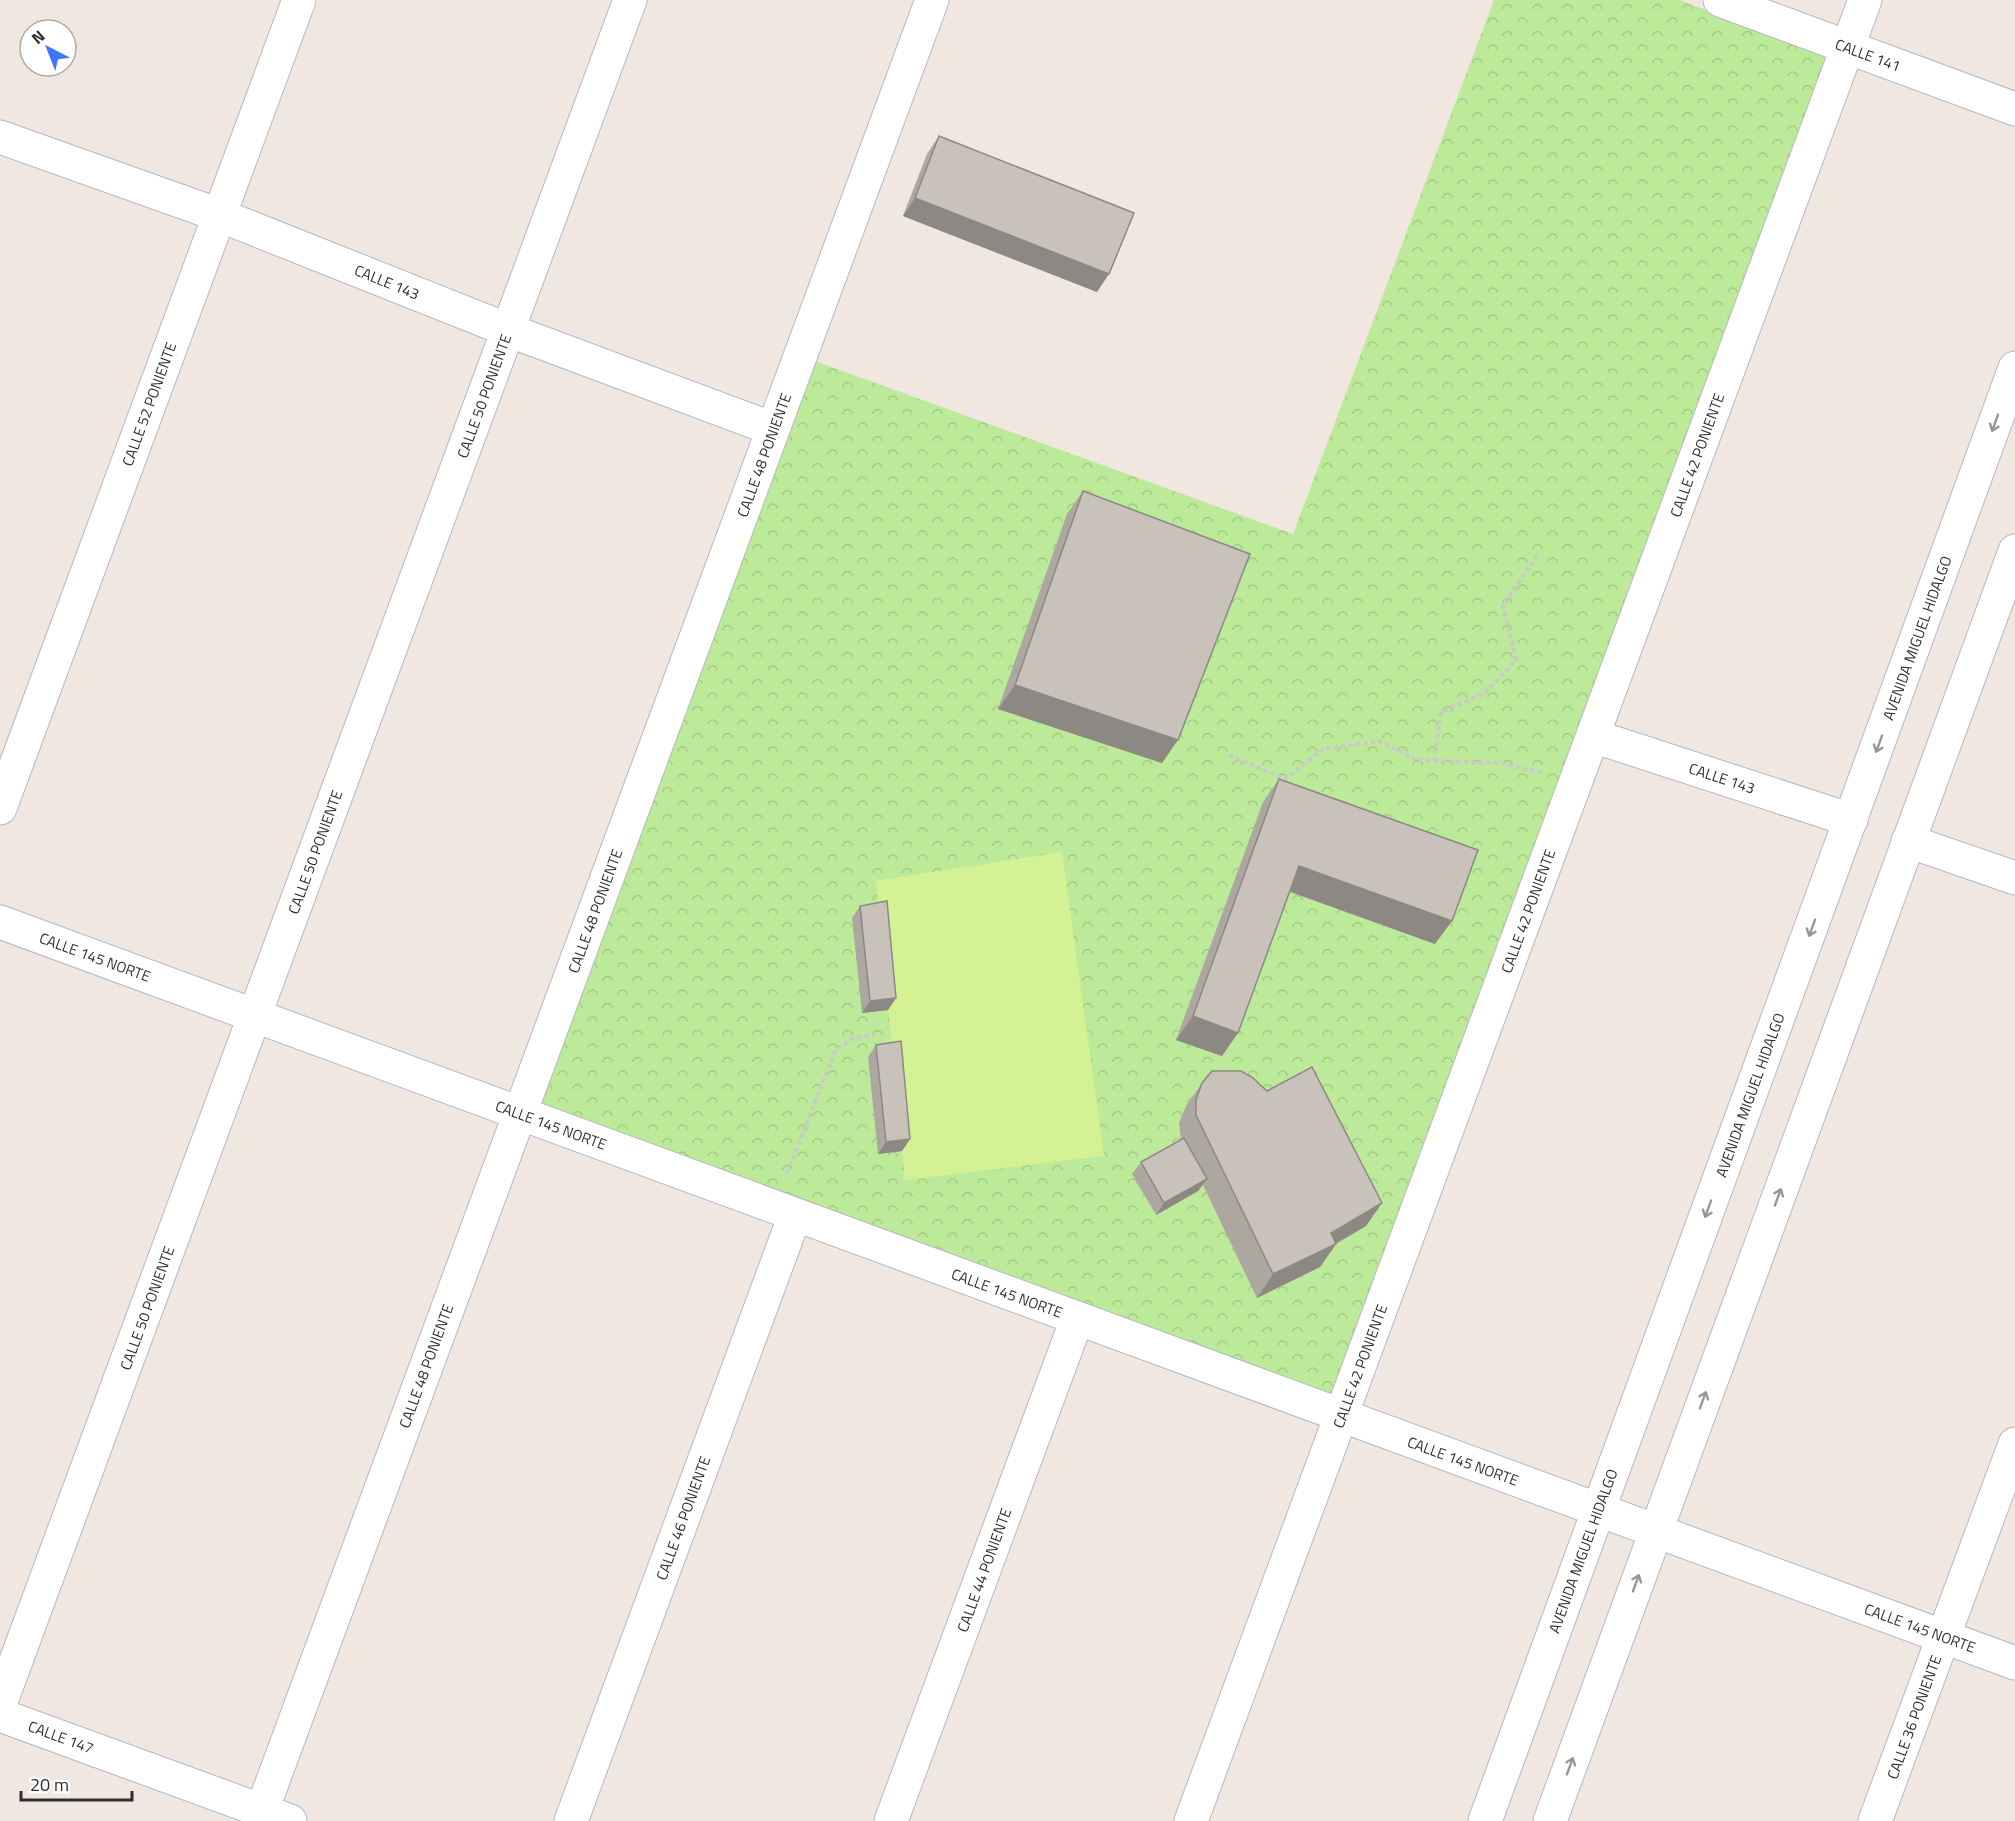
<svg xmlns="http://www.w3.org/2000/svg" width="2015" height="1821" font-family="'Titillium Web',sans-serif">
  <defs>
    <pattern id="park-crowns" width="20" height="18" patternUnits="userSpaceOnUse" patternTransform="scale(1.5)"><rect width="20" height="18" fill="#bdea99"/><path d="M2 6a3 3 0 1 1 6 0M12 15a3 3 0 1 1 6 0" fill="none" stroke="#a3c984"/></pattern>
  </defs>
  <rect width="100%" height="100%" fill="#f0e7e0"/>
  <path fill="url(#park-crowns)" d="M1494,0H1679L1832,56L1336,1398L535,1107L812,360L1293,534Z"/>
  <path fill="#d4f294" d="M1062,852L1104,1156L905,1180L876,881Z"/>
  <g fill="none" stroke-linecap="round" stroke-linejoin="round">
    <g stroke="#b4b8c2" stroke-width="35">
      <g id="street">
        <path d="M1720,0L2015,109"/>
        <path d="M0,137L219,215L508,330L773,429"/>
        <path d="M1593,736L1851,820"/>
        <path d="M0,808L299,0"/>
        <path d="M1908,841L2015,878"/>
        <path d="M0,922L2015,1663"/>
        <path d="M0,1704L630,0"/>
        <path d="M0,1715L290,1821"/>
        <path d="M258,1821L932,0"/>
        <path d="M571,1821L795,1215"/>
        <path d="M891,1821L1077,1319"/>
        <path d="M1191,1821L1865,0"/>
        <path d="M1875,1821L2015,1444"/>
      </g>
    </g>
    <g stroke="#b4b8c2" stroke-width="35">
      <g id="secondary">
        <path d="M1485,1821L2015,368"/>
        <path d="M1550,1821L2015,551"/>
      </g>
    </g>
    <g stroke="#c9c9c9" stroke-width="4" stroke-dasharray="4.5 3" stroke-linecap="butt">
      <path d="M1229,755L1285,779L1323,749L1378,741L1417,760L1499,763L1541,772"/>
      <path d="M1434,761L1441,712L1485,693L1516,660L1503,606L1539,552"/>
      <path d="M787,1173L836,1049L856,1037L875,1035"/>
    </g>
    <use href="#street" stroke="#fff" stroke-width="33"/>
    <use href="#secondary" stroke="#fff" stroke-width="33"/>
  </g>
  <g fill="#aca7a1">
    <path d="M939,136L1097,292L903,216L927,154Z"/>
    <path d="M1083,491L1162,763L998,709L1067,514Z"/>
    <path d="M1279,779L1435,944L1290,892L1222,1056L1176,1040L1263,802Z"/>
    <path d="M860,906L896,998L888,1010L862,1013L852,918Z"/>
    <path d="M876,1045L910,1139L902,1151L878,1154L868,1057Z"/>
    <path d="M1202,1083L1366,1226L1336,1244L1320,1267L1257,1298L1203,1185L1198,1191L1156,1215L1132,1174L1141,1162L1181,1140L1179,1123L1186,1106Z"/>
  </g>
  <g fill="#8c8883">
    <path d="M915,198L1109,274L1097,292L903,216Z"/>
    <path d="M1015,685L1178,740L1162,763L998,709Z"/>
    <path d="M1299,866L1452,921L1435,944L1283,889Z"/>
    <path d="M896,998L888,1010L862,1013L870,1001Z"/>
    <path d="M1193,1016L1238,1033L1222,1056L1176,1040Z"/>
    <path d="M910,1139L902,1151L878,1154L886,1142Z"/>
    <path d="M1207,1179L1198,1191L1156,1215L1164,1203Z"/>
    <path d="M1382,1203L1366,1226L1333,1245L1336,1244L1320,1267L1257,1298L1273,1274L1331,1233Z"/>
  </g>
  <g fill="#c8c2bb" stroke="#8c8883" stroke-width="1.5">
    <path d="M939,136L1134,213L1109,274L915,198Z"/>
    <path d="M1083,491L1250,554L1178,740L1015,685Z"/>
    <path d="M1279,779L1478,850L1452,921L1299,866L1238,1033L1193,1016Z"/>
    <path d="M887,901L896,998L870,1001L860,906Z"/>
    <path d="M901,1041L910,1139L886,1142L876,1045Z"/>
    <path d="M1312,1067L1382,1203L1331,1233L1336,1244L1273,1274L1196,1115V1100L1202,1083L1212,1071H1241L1252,1077L1267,1091Z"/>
    <path d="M1184,1138L1207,1179L1164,1203L1141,1162Z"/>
  </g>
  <defs><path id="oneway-shaft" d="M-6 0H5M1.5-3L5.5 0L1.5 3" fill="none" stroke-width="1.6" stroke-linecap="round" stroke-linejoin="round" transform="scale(1.5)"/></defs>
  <g stroke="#969696">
    <use href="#oneway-shaft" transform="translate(1995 423) rotate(110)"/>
    <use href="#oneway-shaft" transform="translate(1879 744) rotate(110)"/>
    <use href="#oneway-shaft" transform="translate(1812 928) rotate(110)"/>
    <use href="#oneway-shaft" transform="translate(1778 1197) rotate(-70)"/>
    <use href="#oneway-shaft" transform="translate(1708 1209) rotate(110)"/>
    <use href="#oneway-shaft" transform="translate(1703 1400) rotate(-70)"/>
    <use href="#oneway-shaft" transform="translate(1636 1583) rotate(-70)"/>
    <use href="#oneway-shaft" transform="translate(1570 1766) rotate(-70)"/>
  </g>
  <g text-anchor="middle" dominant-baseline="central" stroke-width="5" stroke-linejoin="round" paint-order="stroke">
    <g font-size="15" fill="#2e2e2e" stroke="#fff">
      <text transform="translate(1868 55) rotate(20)">CALLE 141</text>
      <text transform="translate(387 282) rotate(22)">CALLE 143</text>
      <text transform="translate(484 396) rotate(-70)">CALLE 50 PONIENTE</text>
      <text transform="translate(149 404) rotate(-70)">CALLE 52 PONIENTE</text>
      <text transform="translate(764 455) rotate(-70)">CALLE 48 PONIENTE</text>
      <text transform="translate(1697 455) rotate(-70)">CALLE 42 PONIENTE</text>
      <text transform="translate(1917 638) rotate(-70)">AVENIDA MIGUEL HIDALGO</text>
      <text transform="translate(1722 778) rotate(18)">CALLE 143</text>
      <text transform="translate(315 852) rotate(-70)">CALLE 50 PONIENTE</text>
      <text transform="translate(595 911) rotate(-70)">CALLE 48 PONIENTE</text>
      <text transform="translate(1528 911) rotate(-70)">CALLE 42 PONIENTE</text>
      <text transform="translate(95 957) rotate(20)">CALLE 145 NORTE</text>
      <text transform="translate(1750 1095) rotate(-70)">AVENIDA MIGUEL HIDALGO</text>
      <text transform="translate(551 1125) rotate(20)">CALLE 145 NORTE</text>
      <text transform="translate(1007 1293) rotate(20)">CALLE 145 NORTE</text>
      <text transform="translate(147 1308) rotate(-70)">CALLE 50 PONIENTE</text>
      <text transform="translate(426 1366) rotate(-70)">CALLE 48 PONIENTE</text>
      <text transform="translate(1360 1366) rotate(-70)">CALLE 42 PONIENTE</text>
      <text transform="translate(1463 1461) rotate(20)">CALLE 145 NORTE</text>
      <text transform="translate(683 1518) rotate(-70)">CALLE 46 PONIENTE</text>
      <text transform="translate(1583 1551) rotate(-70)">AVENIDA MIGUEL HIDALGO</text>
      <text transform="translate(984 1570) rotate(-70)">CALLE 44 PONIENTE</text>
      <text transform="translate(1920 1628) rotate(20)">CALLE 145 NORTE</text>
      <text transform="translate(1914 1717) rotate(-70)">CALLE 36 PONIENTE</text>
      <text transform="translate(61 1737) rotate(20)">CALLE 147</text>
    </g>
  </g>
  <g transform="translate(48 48) rotate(318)"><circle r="28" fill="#ffffff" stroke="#ababab" stroke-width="1.5"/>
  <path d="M0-4.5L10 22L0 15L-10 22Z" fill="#3e77ff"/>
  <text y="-9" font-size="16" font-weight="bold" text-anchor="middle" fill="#2e2e2e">N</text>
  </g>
  <path d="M21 1791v9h111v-9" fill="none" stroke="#2e2e2e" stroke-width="3"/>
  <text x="30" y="1791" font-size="18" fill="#2e2e2e" stroke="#ffffff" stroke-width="4.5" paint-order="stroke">20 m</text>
</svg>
